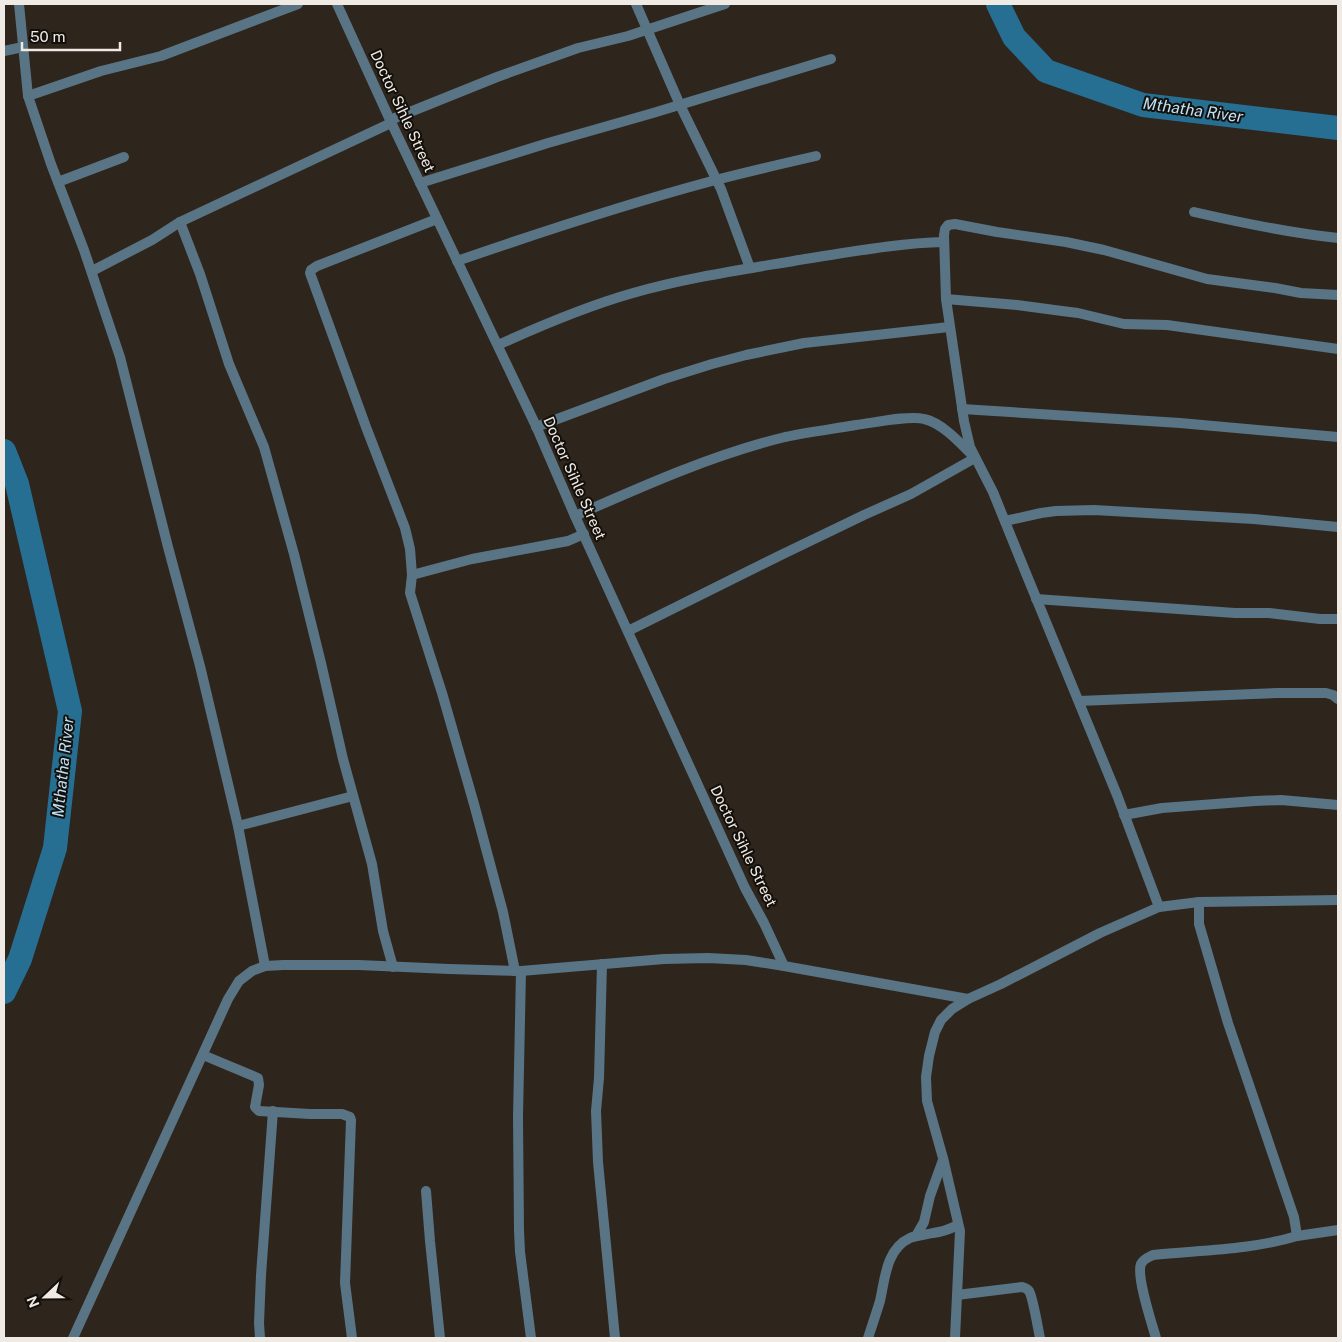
<svg xmlns="http://www.w3.org/2000/svg" width="1342" height="1342" font-family="'Public Sans',sans-serif">
  <rect width="100%" height="100%" fill="#2e251d"/>
  <g fill="none" stroke-linecap="round" stroke-linejoin="round">
    <g stroke="#276f92" stroke-width="24">
      <path d="M998,4L1014,37L1046,71L1143,105L1338,128"/>
      <path d="M4,451L17,484L70,711L55,848L20,959L4,992"/>
    </g>
    <g stroke="#597484" stroke-width="10">
      <path d="M19,4L28,96L51,164L84,250L120,357L168,547L200,666L238,826L265,966"/>
      <path d="M337,4L390,120L536,426L575,516L745,888L764,923L784,966"/>
      <path d="M636,4L680,105L721,189L750,268"/>
      <path d="M4,51L23,47"/>
      <path d="M28,96L101,71L161,56L298,4"/>
      <path d="M390,120L497,77L578,48L628,36L725,4"/>
      <path d="M58,182L124,157"/>
      <path d="M420,183L548,143L653,113L831,59"/>
      <path d="M1194,212C1242,223 1290,233 1338,238"/>
      <path d="M437,219L317,266L311,270L310,273L366,427L405,528L410,549L412,575L410,593L442,693L474,804L503,912L515,971"/>
      <path d="M180,222L200,274L229,364L264,447L294,554L321,663L343,759L372,864L383,931L393,967"/>
      <path d="M457,261C541,232 626,204 712,181C746,172 781,164 816,156"/>
      <path d="M92,271L152,240L180,222L391,123"/>
      <path d="M946,299L1017,305L1062,311L1078,313L1124,324L1167,325L1338,349"/>
      <path d="M498,345C542,325 587,306 633,293C689,277 747,269 805,259C851,252 897,243 944,242"/>
      <path d="M962,409L1180,423L1338,437"/>
      <path d="M536,427L664,379L712,364L746,355L804,343L949,327"/>
      <path d="M575,516C643,486 712,455 785,437C808,432 833,429 856,425C873,423 909,415 924,419C943,423 962,445 975,458L911,494L864,515L781,555L628,631"/>
      <path d="M1005,521L1041,513L1056,511L1094,510L1254,519L1338,527"/>
      <path d="M412,575L472,559L568,541L584,534"/>
      <path d="M1036,599L1235,613H1269L1320,619H1338"/>
      <path d="M1079,701L1277,693H1326L1333,695L1338,699"/>
      <path d="M1124,815L1162,808L1255,801L1281,800L1338,805"/>
      <path d="M238,826L353,796"/>
      <path d="M1159,907L1117,795L1025,571L993,492L970,447L964,421L946,299L944,235L945,229L948,225L955,224L997,232L1066,242L1104,250L1207,279L1275,288L1301,293L1338,295"/>
      <path d="M602,964L599,1078L596,1111L598,1162L615,1338"/>
      <path d="M521,971L518,1117L519,1230L520,1252L531,1338"/>
      <path d="M203,1055L258,1078L259,1085L255,1107L259,1111L310,1114H342L350,1117L351,1120L345,1283L352,1338"/>
      <path d="M426,1191L430,1241L440,1338"/>
      <path d="M916,1236L924,1222L930,1196L943,1160"/>
      <path d="M1297,1236L1338,1230"/>
      <path d="M957,1295L1022,1287C1025,1288 1027,1288 1029,1291C1033,1297 1038,1329 1040,1338"/>
      <path d="M73,1338L228,999L239,981L252,971L265,966L283,965H359L449,969L521,971L664,959L708,958L746,960L784,966L968,999"/>
      <path d="M260,1338L259,1323L261,1275L273,1111"/>
      <path d="M868,1338C872,1326 876,1314 880,1301C885,1279 886,1249 910,1238C917,1235 925,1235 933,1233C942,1232 950,1229 958,1225"/>
      <path d="M955,1338L960,1231L943,1158L927,1101L926,1077L929,1056L935,1032L941,1020L952,1009L968,999L1001,984L1100,933L1159,907L1199,902L1338,900"/>
      <path d="M1156,1338C1152,1324 1136,1276 1141,1264C1143,1259 1149,1257 1153,1255C1201,1250 1251,1250 1297,1236L1294,1217L1228,1023L1199,924V902"/>
    </g>
  </g>
  <g text-anchor="middle" dominant-baseline="central" stroke-width="4" stroke-linejoin="round" paint-order="stroke">
    <g font-size="15" fill="#f0eae4" stroke="#130f0b">
      <text transform="translate(403 111) rotate(65)">Doctor Sihle Street</text>
      <text transform="translate(575 478) rotate(66)">Doctor Sihle Street</text>
      <text transform="translate(744 846) rotate(64)">Doctor Sihle Street</text>
    </g>
    <g font-size="16" font-style="italic" fill="#bde1f6" stroke="#130f0b">
      <text transform="translate(1193 110) rotate(8)">Mthatha River</text>
      <text transform="translate(63 767) rotate(-84)">Mthatha River</text>
    </g>
  </g>
  <rect width="1342" height="1342" fill="none" stroke="#f0eae4" stroke-width="10"/>
  <g transform="translate(45 1297) rotate(248)" stroke="#130f0b" stroke-width="4" paint-order="stroke">
  <path d="M0-4L9 19L0 12L-9 19Z" fill="#f0eae4"/>
  <text y="-8" font-size="14" font-weight="bold" text-anchor="middle" fill="#f0eae4">N</text>
  </g>
  <path d="M22 42v8h98v-8" fill="none" stroke="#f0eae4" stroke-width="2.5"/>
  <text x="30" y="42" font-size="15" fill="#f0eae4" stroke="#130f0b" stroke-width="4" paint-order="stroke">50 m</text>
</svg>
